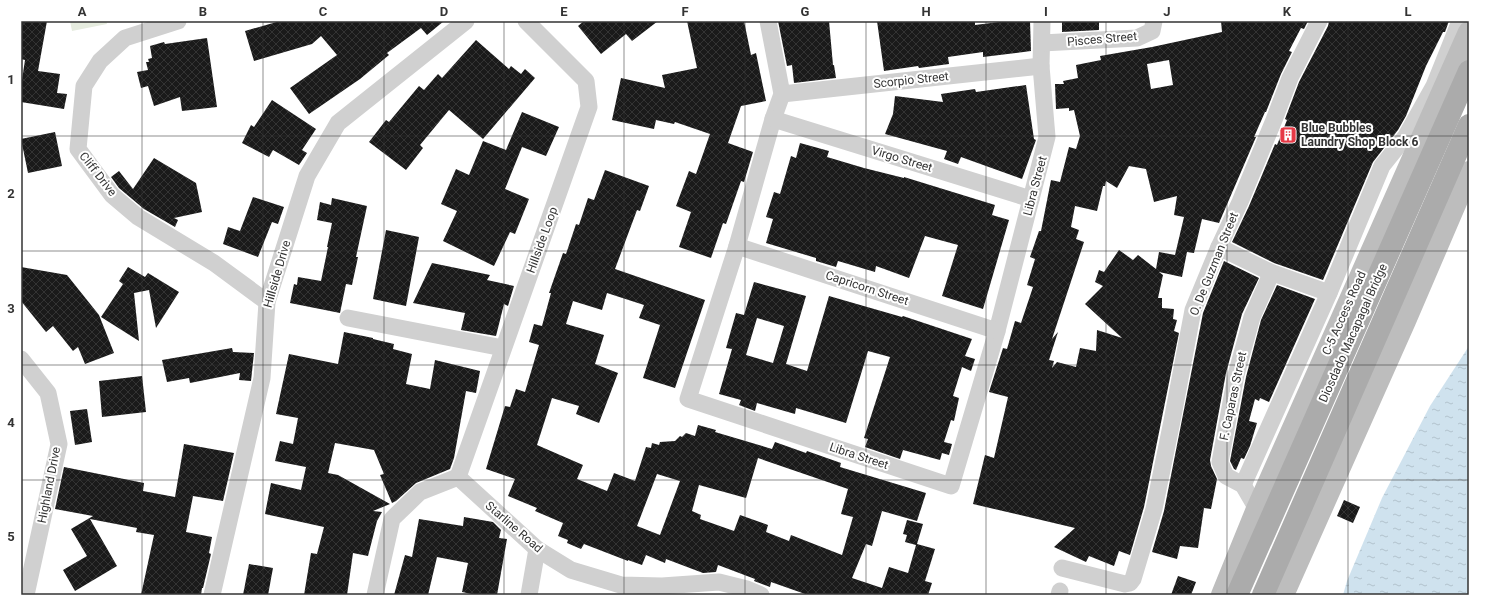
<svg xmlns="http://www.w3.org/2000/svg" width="1490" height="616" font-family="Roboto,sans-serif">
  <defs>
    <pattern id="water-ripples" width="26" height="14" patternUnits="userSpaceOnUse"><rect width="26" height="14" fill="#cfe2ee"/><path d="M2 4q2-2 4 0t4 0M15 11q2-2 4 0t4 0" fill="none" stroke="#b2c2cd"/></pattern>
    <pattern id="building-cross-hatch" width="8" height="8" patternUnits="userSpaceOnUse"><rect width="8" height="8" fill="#1a1a1a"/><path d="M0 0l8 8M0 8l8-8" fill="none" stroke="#333"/></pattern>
  </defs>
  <rect width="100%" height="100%" fill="#fff"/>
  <path fill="#e6ecdf" d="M70,21H106L107,24L72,31Z"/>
  <path fill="url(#water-ripples)" d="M1469,346V595H1343L1347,581L1382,498L1430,406Z"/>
  <g fill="url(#building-cross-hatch)" fill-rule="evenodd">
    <path d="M21,21H47L38,71L60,74L57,93L67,94L64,109L21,102V86L25,60L21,59Z"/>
    <path d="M280,21H444L427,35L421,28L387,53L389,55L360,79L309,114L290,88L337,55L321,36L312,44L254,61L245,31Z"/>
    <path d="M584,21H658L632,41L626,34L601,54L578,26Z"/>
    <path d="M687,21H744L751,55L756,53L766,101L741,106L728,143L753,152L744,182L741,181L726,224L723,223L711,258L679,247L691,212L676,206L689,171L696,174L710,134L675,122L674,124L656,120L654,129L612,120L621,78L665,88L662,75L697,68Z"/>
    <path d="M778,21H829L833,65H834L836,78L794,83L792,65L787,66Z"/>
    <path d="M877,21H975V25L1007,21H1030L1031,51L983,57V52L948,57L949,64L919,68L918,66L884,71Z"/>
    <path d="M1062,21H1099V30L1062,32Z"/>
    <path d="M1221,21H1308L1304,29L1301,28L1289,51L1292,52L1281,74L1266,112H1265L1254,137H1256L1219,223L1202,219L1194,253L1187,252L1182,277L1159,272L1163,275L1158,298H1162V308L1174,309L1173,319L1177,320L1174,331L1179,333L1144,507L1130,555L1119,551L1114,566L1089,556L1086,562L1054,547L1075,528L973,504L985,455L994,458L1008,397L989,392L1003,348L1007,349L1015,321L1021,323L1033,287L1027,285L1035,259L1030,257L1039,231H1041L1051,180L1060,182L1069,147L1076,149L1080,136L1074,110L1069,111V108L1056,109L1055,84H1064L1063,81L1078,78L1076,65L1101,60L1100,56L1152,47L1222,32ZM1169,60L1173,85L1151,89L1147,64ZM1129,166L1146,169L1154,202L1177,196L1174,215L1184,217L1175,255L1159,252L1156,269L1138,255L1133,260L1119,250L1104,272L1099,270L1095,282L1103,286L1085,304L1122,338L1097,330L1096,351L1080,348L1076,367L1057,362L1052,368L1054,361L1049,360L1058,332L1052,339L1084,242L1076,239L1079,230L1071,227L1075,206L1097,211L1103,186H1105L1106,181L1117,188Z"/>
    <path d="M1329,21H1449L1445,32H1443L1426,66L1406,116L1398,130L1373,162L1323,280L1274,263L1232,242L1249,206L1275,144L1277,145L1287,120L1285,119L1299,82L1328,26Z"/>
    <path d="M207,38L217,107L182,111L180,97L154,106L148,86L141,88L137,72L148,70L146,62H149L148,59L152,58L150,46L164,42L165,44Z"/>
    <path d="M476,40L509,69L511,66L521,74L525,69L535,78L483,139L449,110L420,145L423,148L406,170L369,142L386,120L389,122L419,86L424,90L438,74L442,78Z"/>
    <path d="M1026,85L1034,139L1036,140L1022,179L961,157L958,164L944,159L947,151L885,134L893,114L895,96L943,102L941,94L975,89L976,92Z"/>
    <path d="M272,100L316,129L302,150L307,153L299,165L273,150L269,157L242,143L251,125L254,127Z"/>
    <path d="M522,112L559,127L546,156L522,147L505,189L529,199L515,234L510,232L494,266L443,241L457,211L441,204L456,169L469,175L483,141L506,150Z"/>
    <path d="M55,132L62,166L28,173L21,139Z"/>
    <path d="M800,143L829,151L827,157L864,168L904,178V177L995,205L992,215L1009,220L983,309L942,296L958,245L925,236L909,278L876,266L875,272L838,261L836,267L816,261V258L766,243L773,219L766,217L774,192L780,194L791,156L796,158Z"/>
    <path d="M154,158L196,183L202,212L174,218L178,220L175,227L144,209L119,188L111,177L119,171L133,189Z"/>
    <path d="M605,170L649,186L640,211L637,210L615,269L705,300L675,388L643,378L660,325L639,318L644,305L607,293L602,310L573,301L566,324L604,335L595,364L618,373L599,423L576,414L579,406L552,398L537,445L583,465L577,479L607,491L614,473L635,481L646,447L651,448L652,443L659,445L660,442L675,441L680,436L682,437L686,433L695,436L698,425L716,430L715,432L772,449L775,442L806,453L807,451L841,463L840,467L926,493L917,521L882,511L872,546L866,544L852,578L882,588L889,567L908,573L916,545L905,542L907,535L903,534L907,520L923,524L917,544L935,549L925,581L932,583L928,595H808L771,582L770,587L754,581L755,579L718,565L716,572L703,573L666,559L665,563L646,555L642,565L628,560V561L584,544L581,549L567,543L568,540L558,536L563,523L535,511L537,508L508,496L515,479L486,469L505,406L510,407L516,389L525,392L539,345L529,342L534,324L542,326L551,293H549L563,253L566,254L576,224L579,225L588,198L594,200ZM758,458L848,489L841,514L853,517L842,555L791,535L789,541L766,532L768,525L740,515L734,531L700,519L701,515L692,511L699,485L746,498ZM657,474L680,481L660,535L637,526Z"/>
    <path d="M253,197L284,207L278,224L272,222L258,257L223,244L228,227L240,231Z"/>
    <path d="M332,198L367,206L356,257H358L352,285L346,284L340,313L290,303L294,284L297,285L298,277L321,281L328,247H327L332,223L317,220L320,202L331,205Z"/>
    <path d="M386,230L419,237L406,306L373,299Z"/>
    <path d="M1224,261L1259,278L1242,314L1226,373L1210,460L1211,466L1217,479L1211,509L1204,508L1198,548L1180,546L1177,559L1152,552L1164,511L1203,313Z"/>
    <path d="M432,263L490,275L487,280L514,286L508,306L504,304L496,336L461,330L465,313L413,303Z"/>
    <path d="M21,267L67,275L99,315L114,353L85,364L78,347L73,351L53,326L46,332L21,301Z"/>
    <path d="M128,267L145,277L148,273L179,292L156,328L149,290L134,293L139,341L101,317L123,284L119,281Z"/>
    <path d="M754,282L806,296L786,364L807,371L829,296L902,317L903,316L972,339L965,356L975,359L971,371L962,367L953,396L959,398L954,421L951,420L944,442L952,444L949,455L942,453L940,460L903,450L900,459L865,447L868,439L864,438L890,357L868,351L846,423L796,408L795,414L757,403L755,411L739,405L741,400L719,394L732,349L726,348L736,313L744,315ZM757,318L784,326L773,363L746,355Z"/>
    <path d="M1277,285L1315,299L1269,402L1260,398L1259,401L1255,399L1249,421L1257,423L1250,446L1244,459L1241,458L1236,470L1234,469L1230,461L1246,377L1261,320Z"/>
    <path d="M344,332L373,338V339L394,344L393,349L412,354L406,384L430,389L435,360L480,371L476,393L466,391L454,458L450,469L416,483L396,501L392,503L380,475L384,474L374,450L335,443L328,473L338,475L390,504L373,511L382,512L377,521L368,556L353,553L347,595H304L311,553L317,554L324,527L265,514L271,483L301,490L306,467L275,461L280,441L293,444L298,418L276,414L289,354L338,364Z"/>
    <path d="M232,348L233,352L254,353L251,381L239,380L240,373L190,383L189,378L167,382L162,360Z"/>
    <path d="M142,376L146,412L102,417L99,381Z"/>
    <path d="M87,409L92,442L75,445L70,411Z"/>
    <path d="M184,444L234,453L223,501L193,496L186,532L212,537L209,553L211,554L203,588H202L201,595H141L154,535L136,532L137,528L90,519L117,566L75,591L63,570L87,556L71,529L93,516L55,509L64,467L144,483L143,491L175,497Z"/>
    <path d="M1344,500L1360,507L1353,523L1337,516Z"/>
    <path d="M464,517L493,522L501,530L499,538L507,539L497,595H476L462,592L468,563L437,557L428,595H394L405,555L412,557L419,519L463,526Z"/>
    <path d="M249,564L273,568L268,595H243Z"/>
    <path d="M1178,576L1196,582L1191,595H1171Z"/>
  </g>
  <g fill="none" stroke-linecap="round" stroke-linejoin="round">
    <g stroke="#d0d0d0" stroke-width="17">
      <path d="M178,21L125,38L100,61L84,86L78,149L112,195L138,217L214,263L267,302"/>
      <path d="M768,21L782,94L773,119L737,246L688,399L951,486L997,331L1047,137L1041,66L1042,21"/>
      <path d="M1042,43L1137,38L1152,31L1154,21"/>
      <path d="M782,94L1041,66"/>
      <path d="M773,119L1031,199"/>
      <path d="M737,246L997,331"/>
      <path d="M1219,247L1270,272L1329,293"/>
      <path d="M348,318L503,348"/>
      <path d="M21,359L48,393L59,444L26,595"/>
      <path d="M458,477L589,107L586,81L526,21"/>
      <path d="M458,477L537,549L571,570L621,585L662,586L719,582L747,589L761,595"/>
      <path d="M1243,485L1329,293L1382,166L1406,136L1434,86L1460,21"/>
      <path d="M1257,509L1243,485L1226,476L1220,462L1236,375L1252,317L1268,281L1270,272"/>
      <path d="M1062,568L1125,584L1130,583L1133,579L1154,509L1172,421L1193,310L1219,247L1240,202L1274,120L1290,78L1319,21"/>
      <path d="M212,595L262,378L267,302L307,176L338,123L466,21"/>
      <path d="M375,595L392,519L420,492L458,477"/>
      <path d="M529,595L537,549"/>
      <path d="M1059,595L1060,591"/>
    </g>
    <g stroke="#bdbdbd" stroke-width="22">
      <path d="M1222,595L1257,509L1469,32"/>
      <path d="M1283,595L1405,321L1469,172"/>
    </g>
    <g stroke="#ababab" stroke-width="22">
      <path d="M1237,595L1469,71"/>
      <path d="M1263,595L1469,125"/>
    </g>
  </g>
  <path fill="none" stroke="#333" stroke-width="1" stroke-opacity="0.55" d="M142,21V595M263,21V595M384,21V595M504,21V595M624,21V595M745,21V595M866,21V595M986,21V595M1106,21V595M1227,21V595M1348,21V595M21,136H1469M21,251H1469M21,365H1469M21,480H1469"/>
  <defs>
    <g id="building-square" transform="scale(0.9)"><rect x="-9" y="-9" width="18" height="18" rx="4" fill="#e63946" stroke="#fff"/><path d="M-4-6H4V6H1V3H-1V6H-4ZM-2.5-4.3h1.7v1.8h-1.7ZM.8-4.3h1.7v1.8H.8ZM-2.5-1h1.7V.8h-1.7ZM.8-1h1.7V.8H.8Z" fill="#fff"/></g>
  </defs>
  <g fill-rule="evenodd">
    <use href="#building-square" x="1288" y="135"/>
  </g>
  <g text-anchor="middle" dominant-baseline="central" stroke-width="4" stroke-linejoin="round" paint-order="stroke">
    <g font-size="12" fill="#333" stroke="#fff">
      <text transform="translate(1102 39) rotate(-5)">Pisces Street</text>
      <text transform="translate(911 80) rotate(-6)">Scorpio Street</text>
      <text transform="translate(902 159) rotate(17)">Virgo Street</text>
      <text transform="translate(98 174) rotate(52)">Cliff Drive</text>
      <text transform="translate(1035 186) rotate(-75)">Libra Street</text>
      <text transform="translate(542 240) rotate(-70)">Hillside Loop</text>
      <text transform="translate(1214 264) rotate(-68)">O. De Guzman Street</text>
      <text transform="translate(277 274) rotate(-74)">Hillside Drive</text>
      <text transform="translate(867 288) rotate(18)">Capricorn Street</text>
      <text transform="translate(1344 313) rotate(-66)">C-5 Access Road</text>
      <text transform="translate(1353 333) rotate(-66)">Diosdado Macapagal Bridge</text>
      <text transform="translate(1233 396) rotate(-78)">F. Caparas Street</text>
      <text transform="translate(859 456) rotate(18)">Libra Street</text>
      <text transform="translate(49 485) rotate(-79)">Highland Drive</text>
      <text transform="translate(514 527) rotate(41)">Starline Road</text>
    </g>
    <g font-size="12" font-weight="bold" fill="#333" stroke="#fff" text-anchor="start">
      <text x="1301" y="128">Blue Bubbles<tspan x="1301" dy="14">Laundry Shop Block 6</tspan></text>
    </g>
  </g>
  <rect width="1490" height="616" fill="none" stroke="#ffffff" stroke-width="44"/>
  <rect x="22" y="22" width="1446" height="572" fill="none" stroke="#333" stroke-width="1.5"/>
  <g font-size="13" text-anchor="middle" font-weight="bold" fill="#333">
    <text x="82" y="16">A</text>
    <text x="203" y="16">B</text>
    <text x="323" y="16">C</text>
    <text x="444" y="16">D</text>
    <text x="564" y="16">E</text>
    <text x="685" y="16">F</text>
    <text x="805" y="16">G</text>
    <text x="926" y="16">H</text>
    <text x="1046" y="16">I</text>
    <text x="1167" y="16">J</text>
    <text x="1287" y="16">K</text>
    <text x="1408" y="16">L</text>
    <text x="11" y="84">1</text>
    <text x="11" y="198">2</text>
    <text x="11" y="313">3</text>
    <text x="11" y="427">4</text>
    <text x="11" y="541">5</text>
  </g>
</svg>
